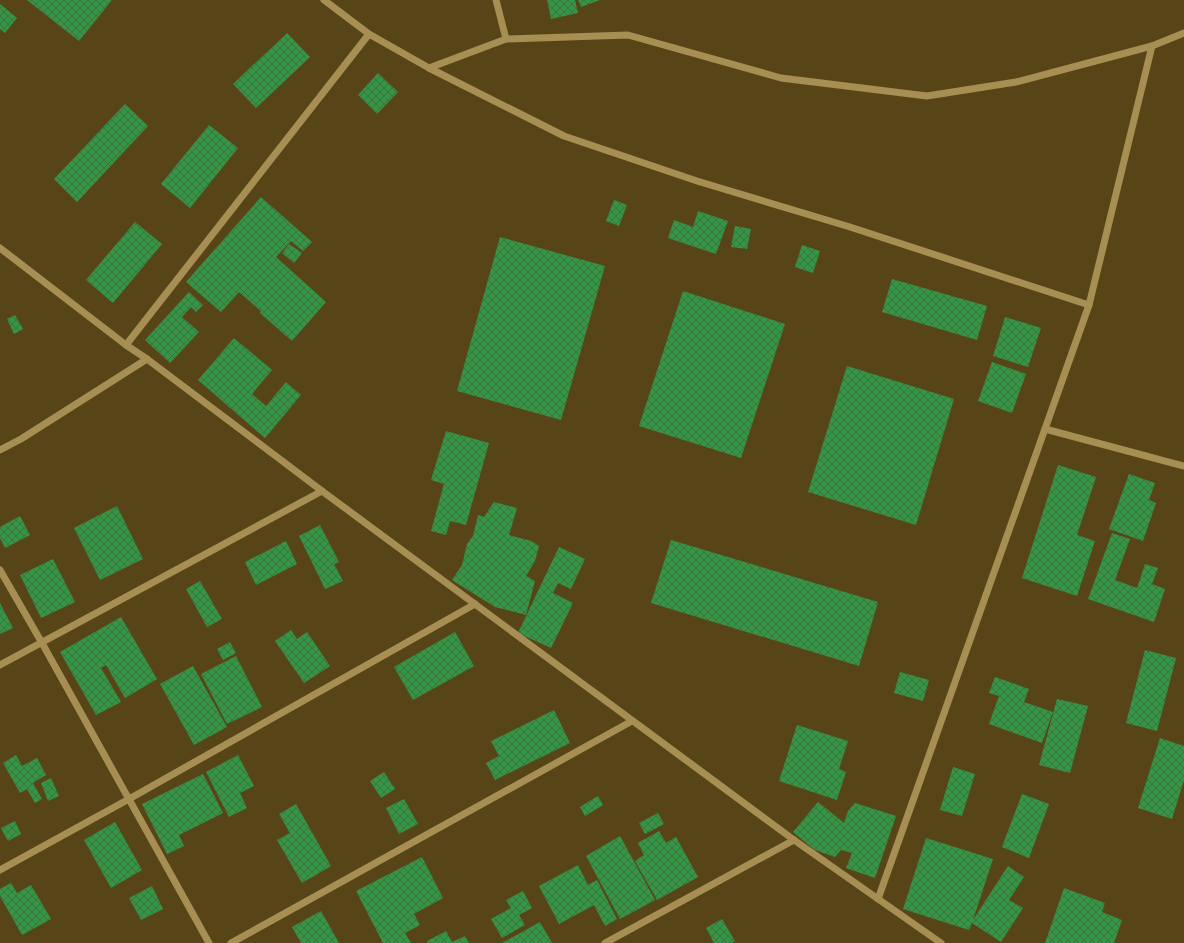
<svg xmlns="http://www.w3.org/2000/svg" width="1184" height="943" font-family="Poppins,sans-serif">
  <defs>
    <pattern id="building-cross-hatch" width="8" height="8" patternUnits="userSpaceOnUse"><rect width="8" height="8" fill="#369447"/><path d="M0 0l8 8M0 8l8-8" fill="none" stroke="#3c7742"/></pattern>
  </defs>
  <rect width="100%" height="100%" fill="#574517"/>
  <g fill="url(#building-cross-hatch)">
    <path d="M27,0H112L79,41Z"/>
    <path d="M547,0H575L578,13L551,19Z"/>
    <path d="M578,0H600L581,7Z"/>
    <path d="M0,4L17,18L5,33L0,29Z"/>
    <path d="M287,33L310,57L256,108L233,84Z"/>
    <path d="M378,73L398,92L377,114L358,95Z"/>
    <path d="M125,104L148,126L77,202L54,179Z"/>
    <path d="M209,125L238,148L190,208L161,184Z"/>
    <path d="M261,197L312,242L303,251L291,241L276,257L326,302L292,341L260,313L261,311L239,292L221,312L186,282Z"/>
    <path d="M614,200L627,205L619,226L606,221Z"/>
    <path d="M698,211L728,221L716,254L668,238L674,220L693,227Z"/>
    <path d="M135,222L162,244L113,303L86,280Z"/>
    <path d="M735,226L751,229L747,249L731,247Z"/>
    <path d="M500,237L605,266L561,420L457,391Z"/>
    <path d="M289,244L302,253L294,263L282,253Z"/>
    <path d="M802,245L820,251L813,273L795,267Z"/>
    <path d="M892,279L987,306L977,340L882,312Z"/>
    <path d="M683,291L785,324L741,458L639,426Z"/>
    <path d="M189,292L203,305L196,312L191,307L182,317L199,332L170,363L145,340Z"/>
    <path d="M15,315L23,329L14,334L7,319Z"/>
    <path d="M1005,317L1041,328L1028,367L993,356Z"/>
    <path d="M234,338L272,370L252,394L266,406L286,382L301,395L265,438L198,380Z"/>
    <path d="M992,362L1026,374L1012,413L978,401Z"/>
    <path d="M847,366L954,399L916,525L808,492Z"/>
    <path d="M446,431L489,443L466,525L450,521L446,535L431,531L444,484L431,480Z"/>
    <path d="M1058,465L1096,477L1077,535L1095,541L1077,596L1022,578Z"/>
    <path d="M1129,474L1155,483L1149,500L1156,503L1143,541L1109,529Z"/>
    <path d="M494,502L517,508L509,535L531,541L539,546L535,561L526,576L535,581L526,615L495,607L452,580L462,565L467,544L473,536L478,515L484,517Z"/>
    <path d="M117,506L143,559L100,580L74,528Z"/>
    <path d="M20,516L30,535L5,548L0,538V527Z"/>
    <path d="M320,525L339,562L334,564L343,581L325,589L299,536Z"/>
    <path d="M1112,533L1130,539L1115,580L1137,588L1145,564L1158,568L1152,584L1165,589L1154,622L1088,599Z"/>
    <path d="M671,540L878,602L859,666L651,603Z"/>
    <path d="M286,541L297,564L256,585L245,562Z"/>
    <path d="M559,547L585,559L571,589L558,583L553,593L573,603L551,648L518,633Z"/>
    <path d="M53,559L75,602L41,618L20,575Z"/>
    <path d="M200,581L222,619L207,627L186,589Z"/>
    <path d="M0,603L13,628L0,634Z"/>
    <path d="M121,617L157,679L125,698L106,665L101,668L121,702L96,715L60,652Z"/>
    <path d="M291,630L297,639L307,632L330,666L304,683L275,641Z"/>
    <path d="M455,632L474,666L413,700L394,667Z"/>
    <path d="M230,642L236,653L223,660L217,649Z"/>
    <path d="M1145,650L1176,658L1157,731L1126,723Z"/>
    <path d="M236,656L262,707L227,724L201,674Z"/>
    <path d="M193,666L227,727L194,745L160,684Z"/>
    <path d="M900,672L929,680L923,701L894,693Z"/>
    <path d="M995,677L1029,689L1024,702L1053,712L1042,743L989,724L999,696L989,693Z"/>
    <path d="M1057,699L1088,706L1070,773L1039,765Z"/>
    <path d="M554,710L570,743L495,780L486,763L499,756L491,741Z"/>
    <path d="M797,725L848,741L839,769L846,772L837,800L779,781Z"/>
    <path d="M1160,738L1184,746V780L1172,819L1138,808Z"/>
    <path d="M16,755L22,766L37,758L46,775L33,783L42,799L35,803L27,789L20,793L3,763Z"/>
    <path d="M238,755L254,786L240,793L247,808L229,817L206,772Z"/>
    <path d="M953,767L975,774L962,816L940,810Z"/>
    <path d="M384,772L395,789L381,798L370,781Z"/>
    <path d="M203,774L223,813L179,835L184,846L167,854L142,804Z"/>
    <path d="M51,778L59,796L48,801L41,783Z"/>
    <path d="M1022,794L1049,804L1029,858L1002,847Z"/>
    <path d="M598,796L603,805L585,816L580,807Z"/>
    <path d="M404,799L418,824L399,834L386,808Z"/>
    <path d="M818,802L844,823L848,811L855,803L896,816L875,878L846,868L852,853L841,850L835,857L815,850L793,832Z"/>
    <path d="M296,804L331,866L302,883L277,840L290,833L279,814Z"/>
    <path d="M658,813L664,824L645,834L639,823Z"/>
    <path d="M15,821L21,834L8,841L1,828Z"/>
    <path d="M115,822L142,870L111,888L84,840Z"/>
    <path d="M659,831L666,843L676,837L698,877L657,900L635,861L644,855L638,843Z"/>
    <path d="M620,836L655,900L620,919L586,856Z"/>
    <path d="M926,838L993,859L973,920L1008,866L1024,877L1009,900L1023,908L1001,942L972,923L969,930L903,909Z"/>
    <path d="M422,857L443,898L414,914L420,925L405,933L411,943H383L356,891Z"/>
    <path d="M578,865L588,885L597,880L617,919L605,926L594,905L559,924L539,886Z"/>
    <path d="M11,883L17,893L31,885L51,919L22,935L0,896V889Z"/>
    <path d="M152,886L163,909L141,920L129,898Z"/>
    <path d="M1064,888L1105,903L1102,912L1122,920L1114,943H1045Z"/>
    <path d="M523,891L532,908L519,915L525,925L502,938L491,919L511,908L506,900Z"/>
    <path d="M321,911L339,943H301L292,927Z"/>
    <path d="M722,919L735,941L732,943H714L706,928Z"/>
    <path d="M540,922L552,943H502Z"/>
    <path d="M446,931L452,942L465,936L469,943H428L427,941Z"/>
  </g>
  <g fill="none" stroke-linecap="round" stroke-linejoin="round">
    <g stroke="#a78e52" stroke-width="7">
      <path d="M496,0L506,39"/>
      <path d="M369,34L429,68L564,136L697,181L850,227L1089,305"/>
      <path d="M429,68L506,39L628,35L781,78L927,96L1016,82L1152,46"/>
      <path d="M0,248L126,345L147,359L322,491L794,840L941,943"/>
      <path d="M126,345L369,34L324,0"/>
      <path d="M1045,429L1184,466"/>
      <path d="M0,450L21,439L147,359"/>
      <path d="M0,570L42,643L209,943"/>
      <path d="M0,665L322,491"/>
      <path d="M0,870L129,799L475,604"/>
      <path d="M878,899L1089,305L1152,46L1184,33"/>
      <path d="M231,943L632,721"/>
      <path d="M605,943L794,840"/>
    </g>
  </g>
</svg>
